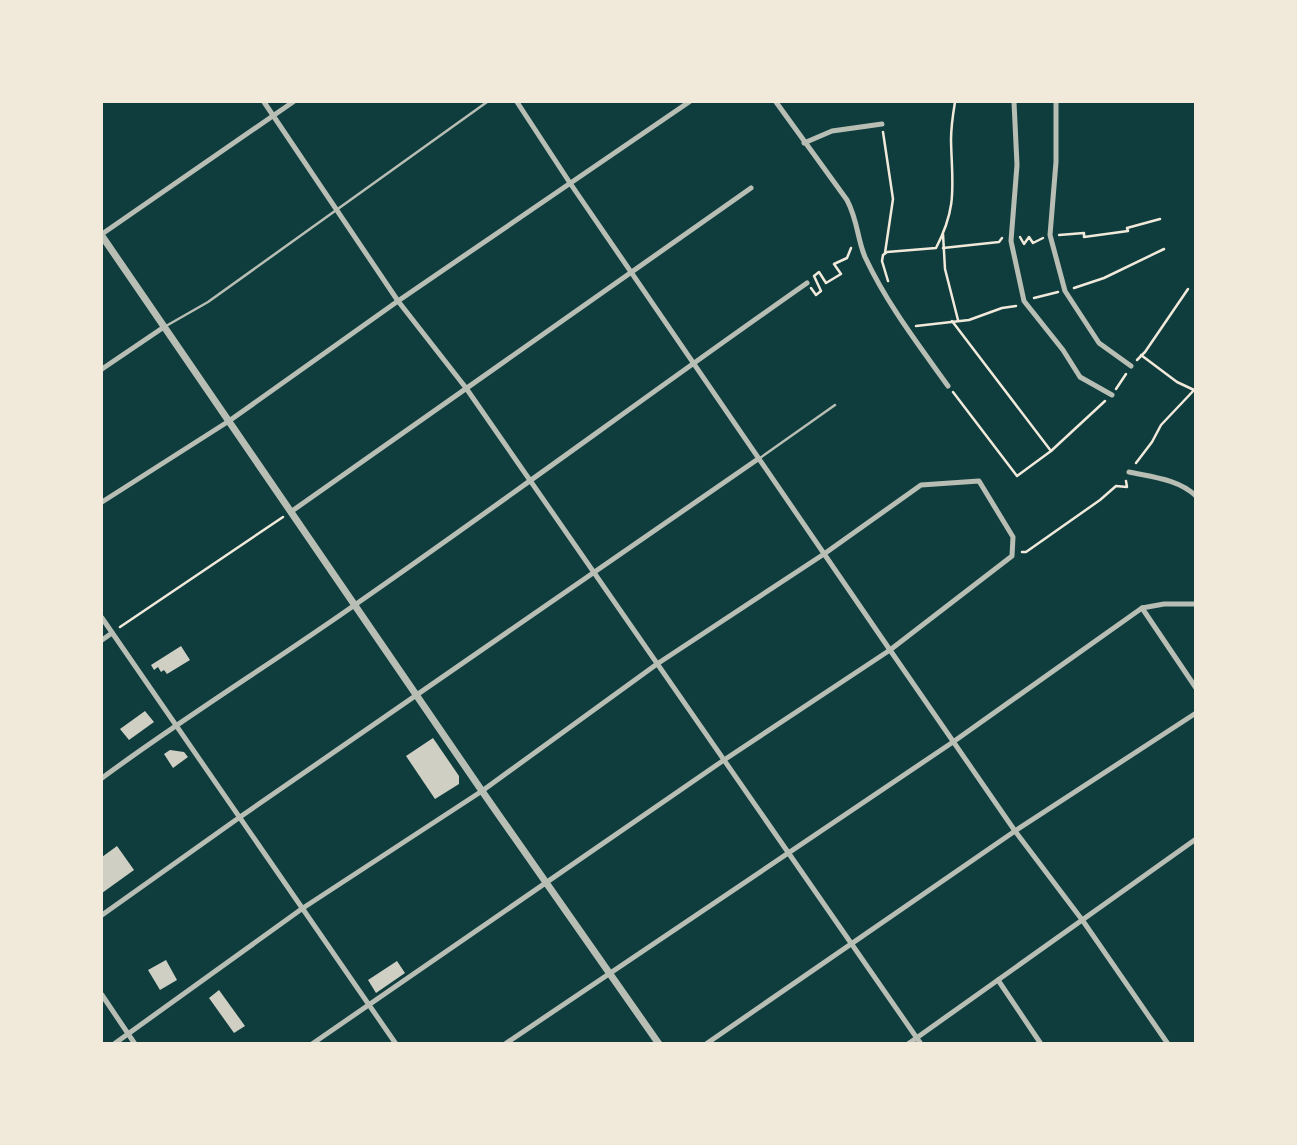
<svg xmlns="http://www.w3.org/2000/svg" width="1297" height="1145" font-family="'Roboto Condensed',sans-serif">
  <rect width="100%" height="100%" fill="#0f3d3e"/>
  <g fill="#cfcfc3">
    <path d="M181,646L190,660L167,674L164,670L161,672L158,667L154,670L151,665Z"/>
    <path d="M145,711L154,722L129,740L120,729Z"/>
    <path d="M433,738L459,776V784L435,799L406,756Z"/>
    <path d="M170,750L184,752L188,757L173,768L164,754Z"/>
    <path d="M117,846L134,870L102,893V857Z"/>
    <path d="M166,960L177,980L160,990L148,970Z"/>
    <path d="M397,961L405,973L376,993L368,980Z"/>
    <path d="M219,990L245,1026L234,1033L209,998Z"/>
  </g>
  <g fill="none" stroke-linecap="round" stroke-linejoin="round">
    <g stroke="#f1e9da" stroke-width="2.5">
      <path d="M883,132L893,199L885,253"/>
      <path d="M943,234L945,269L958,320"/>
      <path d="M1059,235L1084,233V237L1128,231L1127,228L1160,219"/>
      <path d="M1020,237L1024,244L1029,237L1033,243L1043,238"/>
      <path d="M943,248L999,242L1002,238"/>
      <path d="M888,281L882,261L883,255L887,252L936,248C958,206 952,185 951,140C951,128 953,114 955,102"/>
      <path d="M811,288L816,295L821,291L814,276L819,272L826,283L841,274L834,264L847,258L851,248"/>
      <path d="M1074,288L1104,278L1164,249"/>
      <path d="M1034,298L1058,292"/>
      <path d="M952,321L1051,451"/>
      <path d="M916,326L969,320L1002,308L1016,306"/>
      <path d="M1141,355L1177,382L1194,390"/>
      <path d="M1137,360L1145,352L1188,289"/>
      <path d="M1116,389L1126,374"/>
      <path d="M953,392L1017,476L1051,451L1105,401"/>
      <path d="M1136,463L1152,442L1161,425L1196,388"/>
      <path d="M1022,552H1026L1100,500L1116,486L1127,487L1126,481"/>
      <path d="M120,627L283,517"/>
    </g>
    <g stroke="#b8beb3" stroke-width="2.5">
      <path d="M166,326L208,302L487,102"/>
      <path d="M760,458L835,405"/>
    </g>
    <g stroke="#b8beb3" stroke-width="5">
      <path d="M264,102L398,301L466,388L921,1044"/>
      <path d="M517,102L570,183L890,650L1015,831L1083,921L1168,1044"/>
      <path d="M776,102L847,200C858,221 857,238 865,257C887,304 918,344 948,386"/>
      <path d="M1014,102L1017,165L1011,241L1024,301L1063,350L1080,377L1112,395"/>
      <path d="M1056,102V162L1050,235L1065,291L1099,343L1131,366"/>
      <path d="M804,143L832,131L882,124"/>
      <path d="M102,234L293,102"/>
      <path d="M102,369L164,327"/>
      <path d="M1129,472C1152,477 1178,479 1196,496"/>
      <path d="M102,502L229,421L398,301L689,102"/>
      <path d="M292,511L751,188"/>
      <path d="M1142,608L1196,688"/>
      <path d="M102,618L396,1044"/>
      <path d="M102,640L112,633"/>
      <path d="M102,778C186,716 274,662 359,602C510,497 657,388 807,283"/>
      <path d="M102,915L240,817L758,459"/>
      <path d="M998,980L1041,1044"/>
      <path d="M102,995L135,1044"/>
      <path d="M114,1044L303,908L482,791L657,664L824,554L921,485L979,481L1013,537L1012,556L890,650L724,760L312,1044"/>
      <path d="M505,1044L953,742L1142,608L1164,604H1196"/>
      <path d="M706,1044L1015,831L1196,713"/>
      <path d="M908,1044L1196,839"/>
    </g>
    <path stroke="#b8beb3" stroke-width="7" d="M102,236L482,791L659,1044"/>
  </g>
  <rect width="1297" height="1145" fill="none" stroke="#f1e9da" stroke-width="206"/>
</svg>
